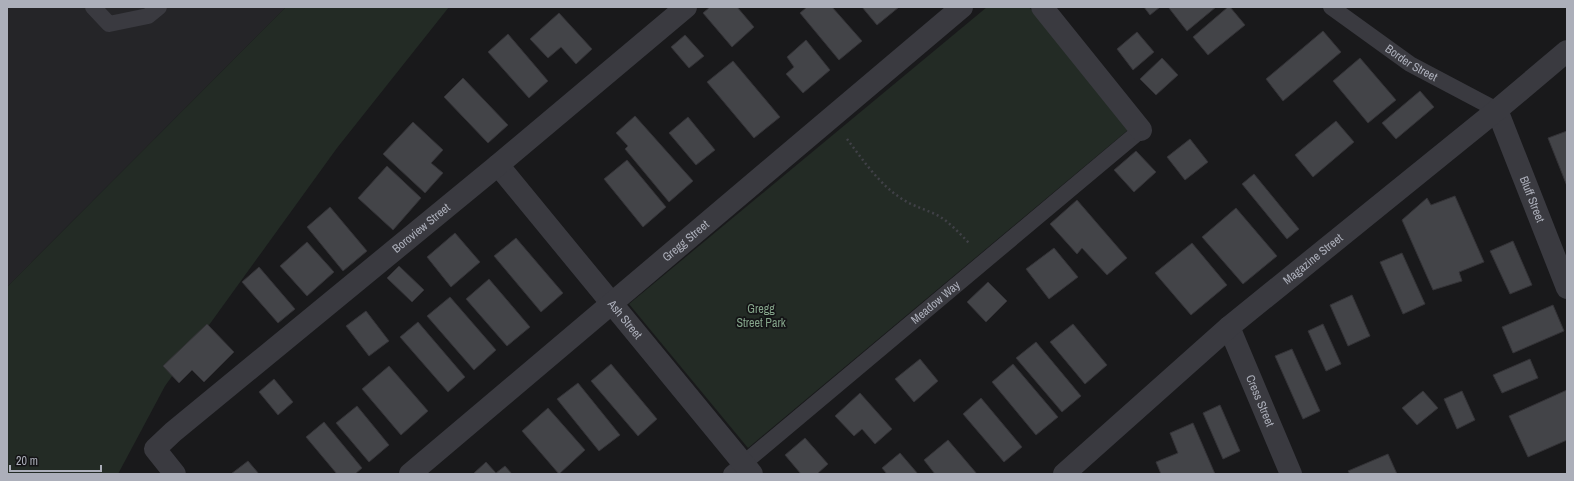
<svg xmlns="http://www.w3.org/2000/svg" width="1574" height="481" font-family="'Archivo Narrow',sans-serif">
  <rect width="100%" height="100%" fill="#19191b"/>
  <path fill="#252528" d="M7,7H286L7,287Z"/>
  <g fill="#232b25">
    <path d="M286,7H449L337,148L165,386L118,474H7V287Z"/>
    <path d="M987,7H1029L1128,130L748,448L629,304Z"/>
  </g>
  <g fill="#434448" stroke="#343337">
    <path d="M710,7H737L754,27L732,47L703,13Z"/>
    <path d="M807,7H832L862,41L839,60L800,13Z"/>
    <path d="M862,7H899L877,25Z"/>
    <path d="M1144,7H1160L1150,15Z"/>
    <path d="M1170,7H1216L1187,31L1169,8Z"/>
    <path d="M1228,7H1230L1245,25L1208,55L1193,37Z"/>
    <path d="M559,13L592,49L576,64L561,47L548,58L530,39Z"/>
    <path d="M1323,31L1341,52L1283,101L1266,79Z"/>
    <path d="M1137,32L1154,52L1133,70L1117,49Z"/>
    <path d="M508,34L548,81L529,98L488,52Z"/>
    <path d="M685,35L704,56L689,68L671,47Z"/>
    <path d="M806,40L830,70L803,93L786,74L794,67L787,57Z"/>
    <path d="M1162,58L1178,75L1156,95L1140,79Z"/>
    <path d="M1360,58L1396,100L1368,123L1333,81Z"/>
    <path d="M733,61L780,117L754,138L707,82Z"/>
    <path d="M463,78L508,125L488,143L444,97Z"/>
    <path d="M1420,91L1434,107L1396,139L1382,123Z"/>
    <path d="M635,116L693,181L669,202L625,149L628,146L616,133Z"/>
    <path d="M688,117L715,150L696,165L669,133Z"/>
    <path d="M1336,121L1354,142L1313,177L1295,155Z"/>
    <path d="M413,122L443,150L431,163L443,173L425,193L383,154Z"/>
    <path d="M1567,131V186L1548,138Z"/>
    <path d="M1190,139L1208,162L1185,180L1167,157Z"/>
    <path d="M1136,151L1156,172L1134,192L1114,170Z"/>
    <path d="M627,160L666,207L643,227L604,179Z"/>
    <path d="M387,166L421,198L393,230L358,198Z"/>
    <path d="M1254,174L1299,229L1287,239L1242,184Z"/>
    <path d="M1455,196L1484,262L1459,272L1462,281L1433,290L1402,220L1427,198L1431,205Z"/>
    <path d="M1077,200L1127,258L1107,275L1082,248L1077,254L1050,224Z"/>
    <path d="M330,207L367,251L343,271L307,227Z"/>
    <path d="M1236,208L1277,256L1243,284L1202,237Z"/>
    <path d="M455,233L480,262L451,287L427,257Z"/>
    <path d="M516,238L563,293L541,312L494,256Z"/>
    <path d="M1513,241L1532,285L1510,294L1490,251Z"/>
    <path d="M307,242L334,272L307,296L280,266Z"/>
    <path d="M1192,243L1227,285L1191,315L1155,273Z"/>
    <path d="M1054,248L1078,277L1049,299L1026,269Z"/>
    <path d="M1402,253L1425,304L1403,314L1380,262Z"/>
    <path d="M399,266L424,290L412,302L387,278Z"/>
    <path d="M259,267L295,309L278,323L242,282Z"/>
    <path d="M489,279L530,327L507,346L466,299Z"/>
    <path d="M988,282L1007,301L986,322L967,302Z"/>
    <path d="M1352,295L1370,336L1348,346L1330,305Z"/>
    <path d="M450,297L496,350L474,370L427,316Z"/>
    <path d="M1553,305L1564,331L1513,353L1502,327Z"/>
    <path d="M366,311L389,341L369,356L346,326Z"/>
    <path d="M418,322L465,377L448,392L400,337Z"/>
    <path d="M207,324L234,352L204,382L192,370L179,383L163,366Z"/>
    <path d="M1073,324L1107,365L1085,384L1050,342Z"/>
    <path d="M1323,324L1341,364L1326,371L1308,331Z"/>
    <path d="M1036,342L1081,396L1062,412L1016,358Z"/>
    <path d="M1292,349L1320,411L1303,419L1275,356Z"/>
    <path d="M920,359L938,381L914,402L895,379Z"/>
    <path d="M1530,359L1538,378L1502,393L1493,375Z"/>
    <path d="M611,364L657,419L638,436L591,381Z"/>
    <path d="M1013,364L1058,417L1036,435L992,382Z"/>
    <path d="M389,366L428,411L401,435L362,389Z"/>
    <path d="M274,379L293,402L278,415L259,392Z"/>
    <path d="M578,383L620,435L599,451L557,399Z"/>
    <path d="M1567,390V440L1528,457L1509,416Z"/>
    <path d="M1423,391L1438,408L1417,425L1402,408Z"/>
    <path d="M1462,391L1475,420L1457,429L1444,399Z"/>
    <path d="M860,393L892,429L875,444L862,429L854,436L835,416Z"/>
    <path d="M981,398L1022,447L1004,462L963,414Z"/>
    <path d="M1220,405L1240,451L1223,459L1203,413Z"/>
    <path d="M357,406L389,445L369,462L336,423Z"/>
    <path d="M548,408L585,450L559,474L522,431Z"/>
    <path d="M324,422L362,468L355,474H337L306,437Z"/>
    <path d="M1193,423L1215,474H1161L1156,462L1178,453L1170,433Z"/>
    <path d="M805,438L828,464L817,474H801L785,455Z"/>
    <path d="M948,440L977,474H935L924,460Z"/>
    <path d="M900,453L918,474H887L882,468Z"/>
    <path d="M1388,454L1397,474H1350L1348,471Z"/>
    <path d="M248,461L259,474H231Z"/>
    <path d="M486,462L496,473L505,466L512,474H473Z"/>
  </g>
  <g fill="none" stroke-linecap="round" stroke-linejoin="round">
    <path stroke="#404147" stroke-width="2.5" stroke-dasharray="2 3" stroke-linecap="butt" d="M847,139C863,160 879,184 902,199C913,206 924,209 935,214C949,221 959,233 970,244"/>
    <g stroke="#3a3a40" stroke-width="16">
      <path d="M93,7L109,24L148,16L159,7"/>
      <path id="s1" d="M1331,7L1410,64L1497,110"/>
      <path id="s2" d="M731,474L1141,130"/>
    </g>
    <g stroke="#3a3a40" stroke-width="22">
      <path d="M1042,7L1141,130"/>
      <path id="s3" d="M1497,110L1567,288"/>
      <path id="s4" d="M498,165L752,474"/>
      <path id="s5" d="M1229,327L1291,474"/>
      <path id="s6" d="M175,474L155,449L173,432L498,165L686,7"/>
      <path id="s7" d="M410,474L962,7"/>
      <path id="s8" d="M1064,474L1229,327L1497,110L1567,51"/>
    </g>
  </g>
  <g text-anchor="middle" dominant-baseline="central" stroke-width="3.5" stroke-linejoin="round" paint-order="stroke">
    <g font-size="12" fill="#acafba" stroke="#141416">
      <text stroke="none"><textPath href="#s1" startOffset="98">Border Street</textPath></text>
      <text stroke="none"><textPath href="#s3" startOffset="96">Bluff Street</textPath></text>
      <text stroke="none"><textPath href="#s6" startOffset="378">Boroview Street</textPath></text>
      <text stroke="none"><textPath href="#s7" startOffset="361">Gregg Street</textPath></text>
      <text stroke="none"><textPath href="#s8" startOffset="329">Magazine Street</textPath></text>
      <text stroke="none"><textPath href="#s2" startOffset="267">Meadow Way</textPath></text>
      <text stroke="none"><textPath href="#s4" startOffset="200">Ash Street</textPath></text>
      <text stroke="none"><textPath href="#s5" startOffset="80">Cress Street</textPath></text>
    </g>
    <g font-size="12" fill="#84a48a" stroke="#141416">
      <text x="761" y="309">Gregg<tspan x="761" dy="14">Street Park</tspan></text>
    </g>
  </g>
  <rect width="1574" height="481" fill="none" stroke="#acafba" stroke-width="16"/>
  <path d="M10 465v6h91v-6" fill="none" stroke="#acafba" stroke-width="2"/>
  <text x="16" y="465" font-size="12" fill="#acafba" stroke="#141416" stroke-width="3" paint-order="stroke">20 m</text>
</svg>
